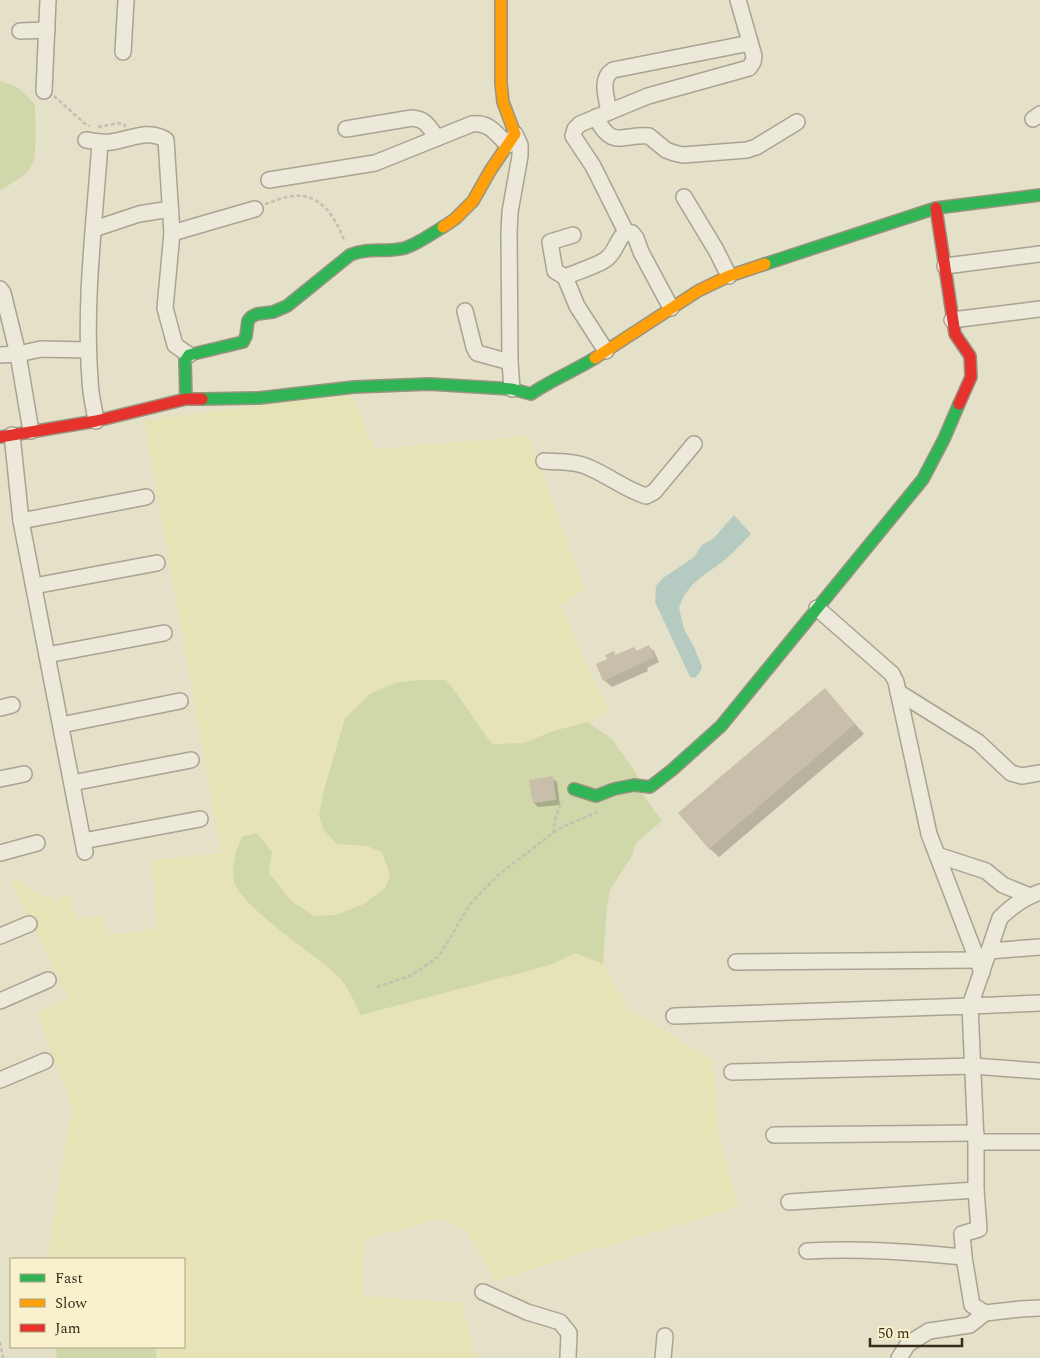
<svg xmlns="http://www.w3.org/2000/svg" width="1040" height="1358" font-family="Spectral,serif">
  <rect width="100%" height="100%" fill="#e5e0c8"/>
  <path fill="#e6e3b7" d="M351,394L375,449L529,436L585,590L560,605L609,712L588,722L553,731L524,743L492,744L473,720L463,700L446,680H419L395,683L337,844L367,846L382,852L390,876L386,887L364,904L336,916H314L291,901L269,873L272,852L243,897L278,929L340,977L361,1015L553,964L575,953L603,964L630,1010L713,1061L719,1137L739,1207L596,1249L495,1281L467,1232L443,1218L364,1240L362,1296L462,1303L476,1358H157L155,1347H184V1259H47L72,1106L37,1013L70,997L65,992L10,881L19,879L37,894L57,901L67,892L78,919L103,914L107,935L156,929L153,860L221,853L144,420Z"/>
  <g fill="#d0d7a9">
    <path d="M0,81L17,87L35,104C35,115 37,155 33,163C27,176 12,183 0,190Z"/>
    <path d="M419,680H446C463,701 476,723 492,744L524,743L553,731L588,722L612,739L636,773L641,792L662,821L636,843L632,856L611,888L607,904L603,964L575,953L553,964L361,1015C355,1004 347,984 338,976C316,955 240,907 234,881C231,865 236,851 242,837L257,833L272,852L269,873L291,901L314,916L336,915L364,904L386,887L390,875L382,852L367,846L337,844L323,829L319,815L323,793L345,718L370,694L395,683Z"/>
    <path d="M55,1347H155L157,1358H57Z"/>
  </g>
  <path fill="#b5cac0" d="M734,515L751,534C743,542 735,551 726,559C706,575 688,581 679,608L684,629L694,647L702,667L700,672L695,678L690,677L655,602L656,586L663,578L694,557L702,545L714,538Z"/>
  <g fill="#0003">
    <path d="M649,647L654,651L659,662L647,668L648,671L612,687L604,680L609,660L613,653L617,656L634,648L638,652Z"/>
    <path d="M834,700L864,734L719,857L709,848Z"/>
    <path d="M552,778L557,782L560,805L538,807L534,803Z"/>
  </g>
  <g fill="#c9bea9">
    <path d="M649,645L655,657L603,681L596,664L607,659L605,655L614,651L615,655L634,647L636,651Z"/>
    <path d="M825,688L855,724L709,849L678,813Z"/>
    <path d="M553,776L556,800L533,803L529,780Z"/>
  </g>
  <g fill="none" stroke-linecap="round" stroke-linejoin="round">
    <g stroke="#a9a392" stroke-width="18">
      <g id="street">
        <path d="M20,31L47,30"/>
        <path d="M123,52L126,0"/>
        <path d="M44,91L48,0"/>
        <path d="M609,112C607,98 599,79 613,70L750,43"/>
        <path d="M596,117C612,150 621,134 649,136L666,150L674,153L683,155L747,150L756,147L797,122"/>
        <path d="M1033,119L1040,114"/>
        <path d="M346,129L412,118C426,119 429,127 437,138"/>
        <path d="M86,140C94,141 103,143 111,142C129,140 148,128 166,140L172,233"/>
        <path d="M269,180L375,163L472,124C490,122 496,134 508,145"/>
        <path d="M684,197L716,250L729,276"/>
        <path d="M94,229L139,214L170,209"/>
        <path d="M626,232L593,166L573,136L575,129L580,124L648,96L749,68L753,62L754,56L738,0"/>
        <path d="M573,235L550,242L555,271L565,277L577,306L606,351"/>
        <path d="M945,266L1040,254"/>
        <path d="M565,277C576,272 596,266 605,260C616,253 616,240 626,232L632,233L636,238L641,252L671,308"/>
        <path d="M0,289L3,293L18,354L31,431"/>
        <path d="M465,311L474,347L477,353L510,362"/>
        <path d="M952,320L1040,309"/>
        <path d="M0,355L18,354L41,349L88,350"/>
        <path d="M189,355L175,345L165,308L172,233L255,209"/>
        <path d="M512,389L510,362L509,232L510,212L520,156V145L515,134"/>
        <path d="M96,421C94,407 90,393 90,379C84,300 95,220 100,142"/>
        <path d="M12,435L21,521L85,852"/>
        <path d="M544,461C559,462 577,461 590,468C609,476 626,490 646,496L654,492L694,444"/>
        <path d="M21,521L146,497"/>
        <path d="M34,586L157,563"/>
        <path d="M817,608L892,674L896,682L929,834L982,972"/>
        <path d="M47,655L164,633"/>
        <path d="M898,692L978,742L1011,773L1022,776L1040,773"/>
        <path d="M0,708L12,705"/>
        <path d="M61,725L180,701"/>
        <path d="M0,779L24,774"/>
        <path d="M72,783L191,760"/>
        <path d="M83,841L200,819"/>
        <path d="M0,853L37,843"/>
        <path d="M937,855L986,871L1003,885L1030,896"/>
        <path d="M1040,892C1025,897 1011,907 1000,918L970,1006L1040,1003"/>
        <path d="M0,936L29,924"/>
        <path d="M989,951L1040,947"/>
        <path d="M736,962L978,960"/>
        <path d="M0,1001L48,980"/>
        <path d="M674,1016L970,1006L976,1142H1040"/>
        <path d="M732,1072L973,1066L1040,1071"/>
        <path d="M0,1080L45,1061"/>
        <path d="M774,1135L976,1133"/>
        <path d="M976,1142V1190L979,1229L962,1234L964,1257L972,1305L985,1313L1020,1309L1040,1308"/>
        <path d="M789,1202L976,1190"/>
        <path d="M807,1251C860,1248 911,1252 964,1257"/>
        <path d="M483,1292L527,1312L560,1322L569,1333L568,1358"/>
        <path d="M663,1358L665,1336"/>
        <path d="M899,1358L908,1344L929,1331L970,1325L985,1313"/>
      </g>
    </g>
    <g stroke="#999382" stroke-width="14">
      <g id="fast">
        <path d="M765,264L936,208L1040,195"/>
        <path d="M186,399L185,361L189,355L243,342L246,336L248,321L251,317L257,314L273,312L287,306L350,255C368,247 387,253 405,248C418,244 431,234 443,227"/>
        <path d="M202,399L259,398L354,387L429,384L512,389L531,394C551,380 574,371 595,358"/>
        <path d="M574,789L596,796L614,789L634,785L650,787L672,770L721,726L923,479L944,439L959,404"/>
      </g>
    </g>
    <g stroke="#999382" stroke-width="14">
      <g id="slow">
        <path d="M443,227L455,219L473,201L490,171L515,134L503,102L501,83V0"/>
        <path d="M595,358L698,291L729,276L765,264"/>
      </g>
    </g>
    <g stroke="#999382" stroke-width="14">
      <g id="jam">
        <path d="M936,208L955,334L970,356L971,377L959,404"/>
        <path d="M0,437L96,421L186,399H202"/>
      </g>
    </g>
    <g stroke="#c4c0b1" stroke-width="2.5" stroke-dasharray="4 2.5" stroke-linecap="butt">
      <path d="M54,96L84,123L90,126"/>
      <path d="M98,127L119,123L126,126"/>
      <path d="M265,204C273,202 280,198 288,197C319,190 334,215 344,240"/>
      <path d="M553,833L556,816L562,801"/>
      <path d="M377,987L412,975L439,956L471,903L498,875L553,833L565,826L597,812"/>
      <path d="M0,1342L3,1358"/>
    </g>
    <use href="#street" stroke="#ece8da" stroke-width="15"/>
    <use href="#fast" stroke="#30b455" stroke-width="11"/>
    <use href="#slow" stroke="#ff9f0a" stroke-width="11"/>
    <use href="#jam" stroke="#e5322d" stroke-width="11"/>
  </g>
  <rect x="10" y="1258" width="175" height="90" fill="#f8f1cc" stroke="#aba285"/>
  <rect x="20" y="1274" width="25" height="8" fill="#30b455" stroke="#aba285"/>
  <text x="55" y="1283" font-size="15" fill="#372c1a">Fast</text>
  <rect x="20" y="1299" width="25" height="8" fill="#ff9f0a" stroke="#aba285"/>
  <text x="55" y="1308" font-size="15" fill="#372c1a">Slow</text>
  <rect x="20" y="1324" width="25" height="8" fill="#e5322d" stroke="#aba285"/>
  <text x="55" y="1333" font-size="15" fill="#372c1a">Jam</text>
  <path d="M870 1338v8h92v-8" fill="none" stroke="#372c1a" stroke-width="2.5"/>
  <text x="878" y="1338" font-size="15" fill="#372c1a" stroke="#f8f1cc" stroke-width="4" paint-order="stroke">50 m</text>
</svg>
